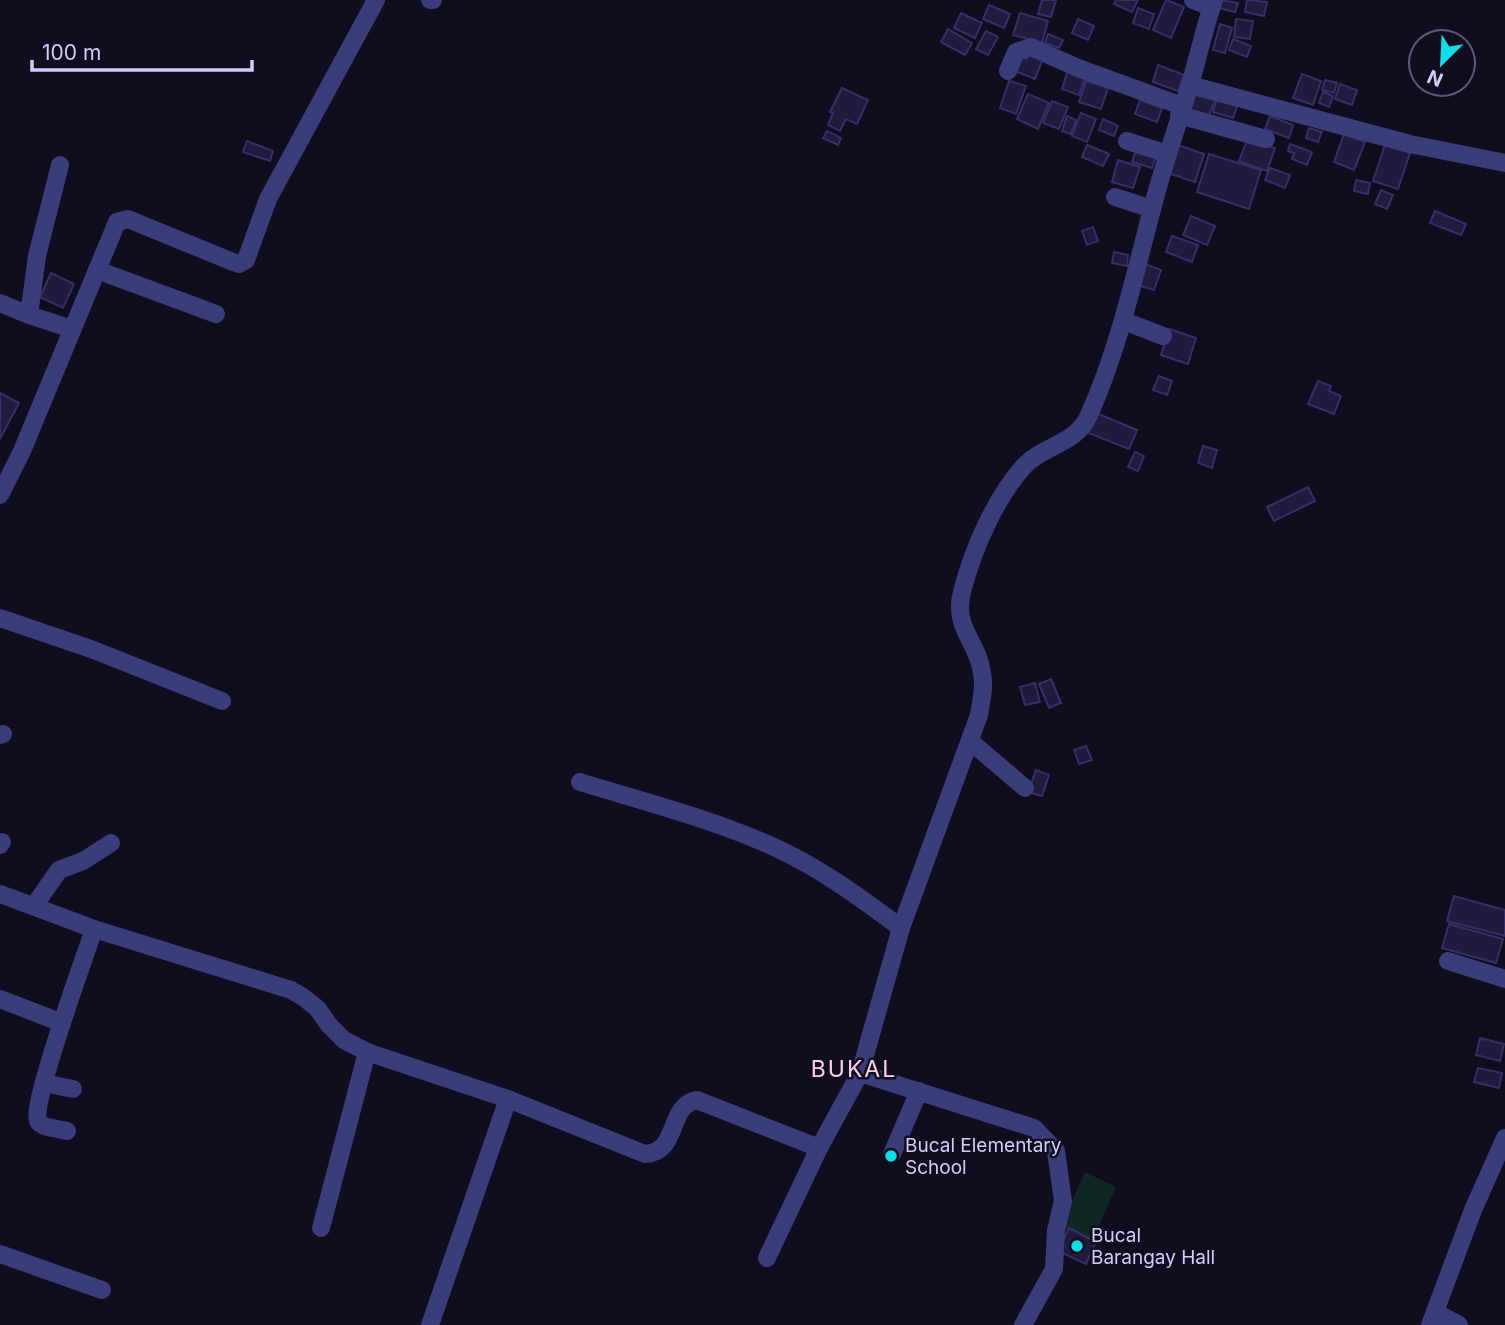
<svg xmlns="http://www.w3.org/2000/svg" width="1505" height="1325" font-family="Inter,sans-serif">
  <rect width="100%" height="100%" fill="#0f0d1e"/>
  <path fill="#112725" d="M1085,1172L1116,1187L1092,1242L1060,1227Z"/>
  <g fill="#201a3d" stroke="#362e68" stroke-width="2">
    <path d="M1042,0H1056L1051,17L1038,14Z"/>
    <path d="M1116,0H1138L1132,12L1114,4Z"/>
    <path d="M1166,0L1184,7L1171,38L1153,30Z"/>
    <path d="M1221,0L1238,3L1235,12L1219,8Z"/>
    <path d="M1247,0L1267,2L1264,16L1245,12Z"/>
    <path d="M989,5L1010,14L1004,28L983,19Z"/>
    <path d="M1138,8L1154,14L1149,29L1133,23Z"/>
    <path d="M961,13L982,23L975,38L954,28Z"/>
    <path d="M1020,13L1048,21L1042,43L1013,35Z"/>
    <path d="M1078,19L1094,26L1088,40L1072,33Z"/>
    <path d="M1236,19L1253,21L1250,39L1234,37Z"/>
    <path d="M1220,24L1232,28L1225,53L1213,50Z"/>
    <path d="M948,29L972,43L965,55L941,42Z"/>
    <path d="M986,31L998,37L988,55L976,49Z"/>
    <path d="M1048,34L1063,40L1059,48L1045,43Z"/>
    <path d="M1233,39L1251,46L1247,57L1229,50Z"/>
    <path d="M1030,50L1044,56L1035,79L1015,71L1021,57L1027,59Z"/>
    <path d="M1158,65L1184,75L1178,91L1153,82Z"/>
    <path d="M1068,70L1085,77L1079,95L1062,89Z"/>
    <path d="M1302,74L1321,81L1313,105L1293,98Z"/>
    <path d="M1325,80L1337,83L1334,93L1322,90Z"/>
    <path d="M1009,81L1026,86L1016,114L1000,108Z"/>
    <path d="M1086,81L1108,88L1101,109L1079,102Z"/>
    <path d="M1340,84L1357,90L1352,105L1335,99Z"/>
    <path d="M842,88L868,100L857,124L846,119L840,131L828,125L833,113L830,112Z"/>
    <path d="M1194,89L1216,97L1208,118L1187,109Z"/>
    <path d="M1323,92L1333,96L1329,107L1319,103Z"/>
    <path d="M1028,94L1049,103L1038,129L1017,119Z"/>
    <path d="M1218,94L1239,101L1233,118L1213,112Z"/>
    <path d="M1140,100L1162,108L1157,122L1135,114Z"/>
    <path d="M1052,101L1068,107L1059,129L1043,123Z"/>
    <path d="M1081,113L1096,119L1087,142L1072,136Z"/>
    <path d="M1067,116L1076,120L1071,134L1062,131Z"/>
    <path d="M1270,116L1293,125L1289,138L1265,129Z"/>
    <path d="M1103,119L1118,126L1114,136L1099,130Z"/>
    <path d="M1309,128L1322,132L1318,142L1306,138Z"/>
    <path d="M827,131L841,138L838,145L823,138Z"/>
    <path d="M1344,134L1365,142L1354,170L1334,162Z"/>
    <path d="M1248,138L1275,148L1267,171L1239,161Z"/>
    <path d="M247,141L273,151L270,161L243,152Z"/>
    <path d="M1290,144L1312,152L1307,165L1292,159L1294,153L1288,151Z"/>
    <path d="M1087,145L1109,154L1103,166L1082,157Z"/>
    <path d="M1178,145L1204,154L1195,182L1168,173Z"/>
    <path d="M1385,145L1410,153L1398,189L1373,181Z"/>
    <path d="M1137,147L1157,154L1152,168L1132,162Z"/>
    <path d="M1209,154L1261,170L1249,209L1197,192Z"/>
    <path d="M1118,160L1140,167L1133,188L1112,182Z"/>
    <path d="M1270,168L1290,175L1285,188L1265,180Z"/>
    <path d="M1356,180L1370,183L1368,194L1354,191Z"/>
    <path d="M1381,190L1393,195L1387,209L1375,204Z"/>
    <path d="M1435,211L1466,224L1461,235L1430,223Z"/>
    <path d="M1191,216L1215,226L1207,245L1183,235Z"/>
    <path d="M1093,227L1098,241L1087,245L1082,231Z"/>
    <path d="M1172,236L1198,245L1192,262L1166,252Z"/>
    <path d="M1114,252L1128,255L1127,266L1112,263Z"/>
    <path d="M1145,264L1161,270L1154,290L1138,285Z"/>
    <path d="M51,273L74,284L63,308L40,297Z"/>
    <path d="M1169,329L1196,338L1188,364L1161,355Z"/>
    <path d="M1159,376L1172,381L1167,395L1153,390Z"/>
    <path d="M1318,381L1331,386L1329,391L1341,396L1334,414L1308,404Z"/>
    <path d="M0,393L19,403L0,439Z"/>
    <path d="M1094,412L1137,430L1129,449L1086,432Z"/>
    <path d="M1203,446L1217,450L1212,468L1198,463Z"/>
    <path d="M1135,452L1144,456L1138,471L1128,467Z"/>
    <path d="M1308,487L1315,501L1274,521L1267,507Z"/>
    <path d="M1051,679L1061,703L1049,708L1039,684Z"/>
    <path d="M1035,683L1040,702L1025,705L1020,687Z"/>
    <path d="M1086,746L1092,760L1079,764L1074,750Z"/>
    <path d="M1036,770L1049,775L1042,796L1028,792Z"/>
    <path d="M1454,896L1505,910V936L1447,921Z"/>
    <path d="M1449,924L1503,939L1496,963L1442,948Z"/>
    <path d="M1480,1038L1504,1044L1500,1061L1476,1055Z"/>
    <path d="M1478,1068L1502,1073L1499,1088L1474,1082Z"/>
    <path d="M1069,1228L1096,1242L1086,1264L1058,1251Z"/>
  </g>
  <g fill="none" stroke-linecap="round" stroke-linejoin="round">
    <g stroke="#3b3c7a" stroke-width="18">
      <path d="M430,0H433"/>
      <path d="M1193,0L1212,7"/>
      <path d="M1008,71L1016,52L1031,47L1078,68L1182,106"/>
      <path d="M1190,85L1410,144L1505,163"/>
      <path d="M1179,115L1266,139"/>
      <path d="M1127,141L1168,154"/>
      <path d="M60,165L37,256L29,315L72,329"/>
      <path d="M1115,197L1152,209"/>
      <path d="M97,270L216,314"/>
      <path d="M0,303L29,315"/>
      <path d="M1124,321L1163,336"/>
      <path d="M0,495L22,451L117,222L128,219L233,262L239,264L246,260L268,199L376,0"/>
      <path d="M0,618L91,649L222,701"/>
      <path d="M0,735L3,734"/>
      <path d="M970,741L1025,788"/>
      <path d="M580,782C645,802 712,819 774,847C820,868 861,898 901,928"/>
      <path d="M0,845L2,842"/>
      <path d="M0,894L94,929L291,990L303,997L317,1008L329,1025L344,1040L367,1052L508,1099L645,1154C680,1152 667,1105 697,1100L819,1148"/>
      <path d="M34,906L59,870L83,861L111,843"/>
      <path d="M1448,961L1505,979"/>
      <path d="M0,999L62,1023"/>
      <path d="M860,1073L1034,1128L1056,1151L1063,1201L1056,1230L1054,1269L1023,1325"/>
      <path d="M44,1083L73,1089"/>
      <path d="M67,1131C59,1129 42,1128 38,1121C30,1107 86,953 94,929"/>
      <path d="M892,1154L919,1091"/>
      <path d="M321,1228L367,1052"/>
      <path d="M0,1254L102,1290"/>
      <path d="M767,1258L819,1148L860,1073L901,928L979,715C981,701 985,688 982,673C978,640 951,628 963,588C974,547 995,499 1024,466C1044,445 1077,444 1089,415C1118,350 1133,282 1151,213C1162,168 1178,125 1191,81C1199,54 1205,26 1214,0"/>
      <path d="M1435,1312L1459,1325"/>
      <path d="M430,1325L508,1099"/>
      <path d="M1430,1325L1473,1210L1505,1138"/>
    </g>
  </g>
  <g fill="#0edde7" stroke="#0f0d1e" stroke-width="2.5">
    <circle cx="891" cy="1156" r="7"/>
    <circle cx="1077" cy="1246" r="7"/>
  </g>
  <g text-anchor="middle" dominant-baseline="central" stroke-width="5" stroke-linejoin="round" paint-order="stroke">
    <g font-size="19" fill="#d0cdfc" stroke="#0f0d1e" text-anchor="start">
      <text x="905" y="1145">Bucal Elementary<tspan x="905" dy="22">School</tspan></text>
      <text x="1091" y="1235">Bucal<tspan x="1091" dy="22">Barangay Hall</tspan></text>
    </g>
    <g font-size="23" letter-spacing="2" fill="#fccfee" stroke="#0f0d1e">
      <text x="854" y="1069">BUKAL</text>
    </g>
  </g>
  <g transform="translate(1442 63) rotate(204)"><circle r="33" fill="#0f0d1e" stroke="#5c5a77" stroke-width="2"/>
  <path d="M0-5L12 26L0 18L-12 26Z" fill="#0edde7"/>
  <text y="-10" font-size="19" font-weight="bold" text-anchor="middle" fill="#d0cdfc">N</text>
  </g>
  <path d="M32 60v10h220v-10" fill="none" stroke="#d0cdfc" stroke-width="3.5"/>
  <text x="42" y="60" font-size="21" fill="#d0cdfc" stroke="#0f0d1e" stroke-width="5" paint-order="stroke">100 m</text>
</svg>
